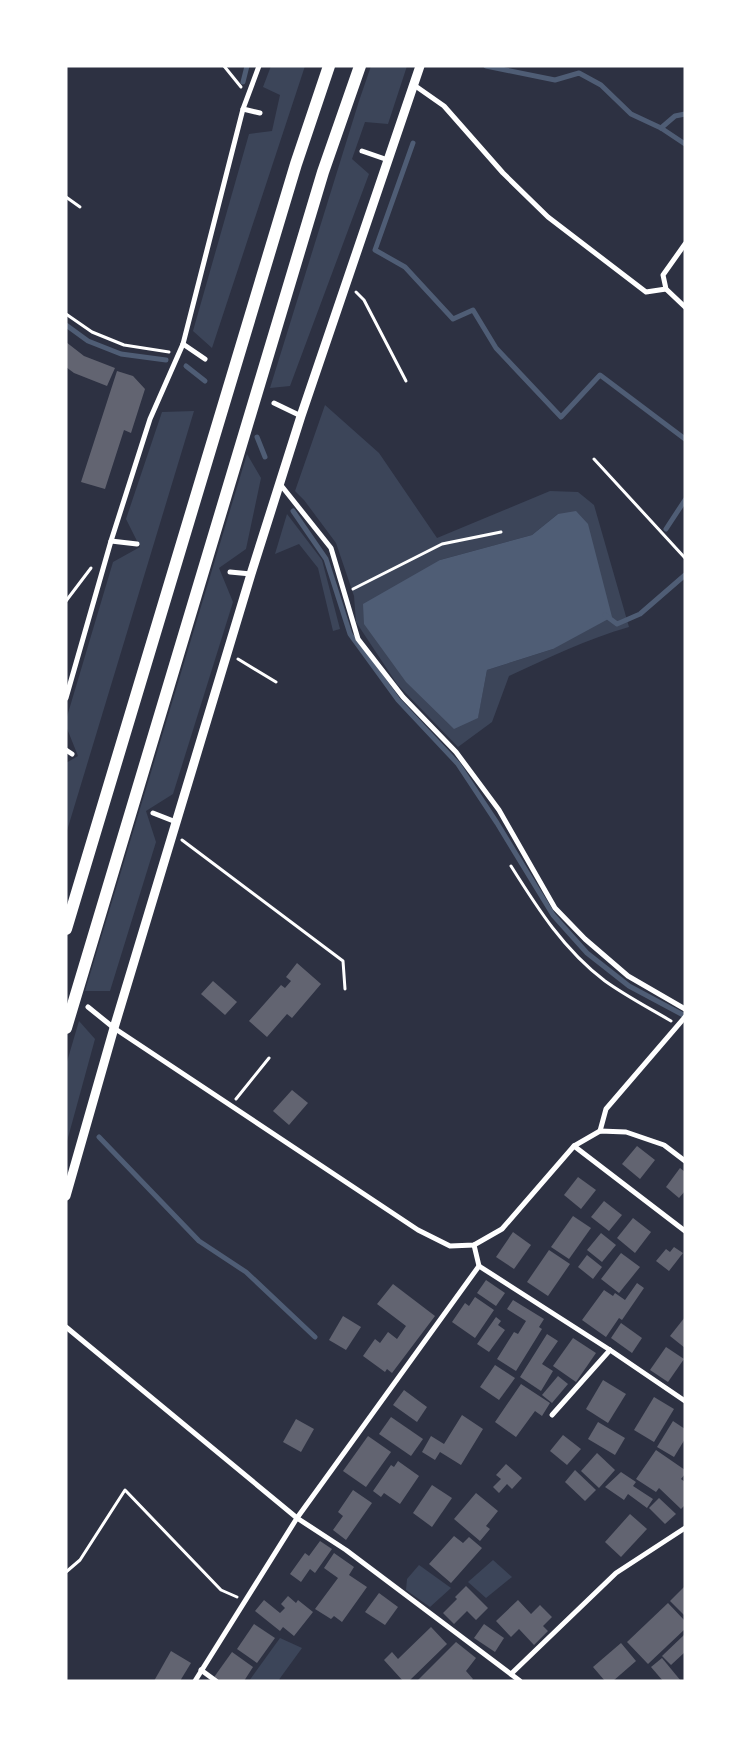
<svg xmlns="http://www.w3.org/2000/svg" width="751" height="1747" font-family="'Space Grotesk',sans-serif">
  <rect width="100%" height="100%" fill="#2d3142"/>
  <g fill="#3c4559" fill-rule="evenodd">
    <path d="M271,66H305L212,348L193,331L249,134L272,131L280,95L263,87Z"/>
    <path d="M371,66H407L388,124L365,122L352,159L369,174L290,386L270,388L359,101Z"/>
    <path d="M325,405L379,453L437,538L550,491L578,492L594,505L629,627C587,639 548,658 509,676L492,722L458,747L397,684L356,622L354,596L336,543L304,500L295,491ZM558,514L553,649L487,670L478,717L440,560L532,535Z"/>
    <path d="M194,411L66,834V763L78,756L66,726V720L113,562L140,547L126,519L162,412Z"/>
    <path d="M247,454L261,478L246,549L219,568L233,602L173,794L146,811L156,842L110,991H85Z"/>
    <path d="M287,514L322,560L340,629L333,631L318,568L299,544L275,554Z"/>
    <path d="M79,1021L95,1039L66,1145V1065Z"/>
    <path d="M493,1560L512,1577L486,1598L468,1582Z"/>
    <path d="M419,1565L451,1588L430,1607L406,1590L407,1579Z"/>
    <path d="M280,1638L302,1648L278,1681H249Z"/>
  </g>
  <path fill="#4f5d75" d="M576,511L588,524L612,617L553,649L487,670L478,718L454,729L406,682L364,624L363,604L440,560L532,535L558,514Z"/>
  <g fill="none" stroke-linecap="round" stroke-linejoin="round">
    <g stroke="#4f5d75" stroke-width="5">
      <path d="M486,66L555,80L579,73L601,85L631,114L661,128L685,144"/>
      <path d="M243,82L247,66"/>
      <path d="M661,128L675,116L685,114"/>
      <path d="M413,143L375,250L405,267L453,319L473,310L496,348L561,417L600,375L685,439"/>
      <path d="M66,325L88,341L121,354L166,360"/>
      <path d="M186,366L205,381"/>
      <path d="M257,437L265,457"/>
      <path d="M293,511L326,559L350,634L398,700L458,764L497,823L553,915L587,953L629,986L685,1016"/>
      <path d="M666,529L685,500"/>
      <path d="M605,615L617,624L640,614L685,575"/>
      <path d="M99,1137L199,1241L246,1272L315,1337"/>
    </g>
  </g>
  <g fill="#626471">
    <path d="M66,342L84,356L115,368L107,386L74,373L66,367Z"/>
    <path d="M117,371L133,376L145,389L131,433L124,430L105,489L81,482Z"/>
    <path d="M297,963L321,984L292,1018L287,1014L267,1037L249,1021L281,985L285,988L291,981L286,977Z"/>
    <path d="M213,981L237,1002L225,1015L201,994Z"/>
    <path d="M292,1090L308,1103L289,1125L273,1111Z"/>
    <path d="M637,1146L655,1160L640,1179L622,1164Z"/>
    <path d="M680,1168L685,1172V1191L679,1198L666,1187Z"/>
    <path d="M578,1177L596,1190L581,1209L564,1195Z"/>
    <path d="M604,1201L622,1215L609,1231L591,1217Z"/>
    <path d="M573,1216L591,1228L569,1259L551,1247Z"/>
    <path d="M633,1218L651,1232L635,1253L617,1238Z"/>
    <path d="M513,1232L531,1245L514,1269L496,1257Z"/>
    <path d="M601,1233L616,1245L602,1262L587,1250Z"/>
    <path d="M674,1247L683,1253L669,1271L656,1261L666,1249L670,1252Z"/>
    <path d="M549,1250L570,1264L548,1296L527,1282Z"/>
    <path d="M621,1253L640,1267L619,1293L601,1279Z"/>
    <path d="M587,1255L602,1267L593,1279L578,1267Z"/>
    <path d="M486,1280L505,1293L496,1306L477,1293Z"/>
    <path d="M637,1283L644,1288L622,1320L619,1318L606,1337L582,1320L604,1290L613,1296L615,1293L625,1300Z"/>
    <path d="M393,1284L435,1316L392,1373L387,1369L385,1372L363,1356L375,1339L380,1343L388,1332L397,1339L406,1326L377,1304Z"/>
    <path d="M475,1297L494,1310L475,1338L452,1322L465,1303L469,1306Z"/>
    <path d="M513,1300L544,1319L539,1327L542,1329L516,1371L497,1359L514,1332L518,1334L526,1321L507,1309Z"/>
    <path d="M343,1316L361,1327L346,1350L329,1340Z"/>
    <path d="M496,1317L501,1321L498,1325L505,1330L489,1352L477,1344Z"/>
    <path d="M685,1317V1348L670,1336Z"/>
    <path d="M621,1323L642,1338L632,1353L611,1338Z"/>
    <path d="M547,1334L558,1341L542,1364L553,1371L541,1391L520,1377Z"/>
    <path d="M573,1338L596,1353L576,1382L553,1366Z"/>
    <path d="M666,1347L684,1359L668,1382L650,1370Z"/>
    <path d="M495,1365L515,1378L499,1400L480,1387Z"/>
    <path d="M558,1376L568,1384L552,1403L542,1395Z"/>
    <path d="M603,1380L626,1394L608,1423L586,1409Z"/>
    <path d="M521,1384L550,1403L542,1416L535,1411L516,1437L495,1422Z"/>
    <path d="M404,1390L427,1407L417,1422L393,1405Z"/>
    <path d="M654,1397L674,1409L654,1442L634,1430Z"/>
    <path d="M462,1415L483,1429L461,1465L440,1452L435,1460L422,1452L431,1436L444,1444Z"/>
    <path d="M391,1417L423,1439L411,1456L379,1434Z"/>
    <path d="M296,1419L314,1429L301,1452L283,1442Z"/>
    <path d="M673,1421L685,1429V1439L674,1457L657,1447Z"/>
    <path d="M598,1422L625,1438L615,1455L588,1439Z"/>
    <path d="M563,1435L581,1449L567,1465L550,1451Z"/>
    <path d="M368,1436L391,1452L366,1487L343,1471Z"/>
    <path d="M656,1450L685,1470V1474L681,1479L685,1482V1505L681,1509L659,1488L656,1492L636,1479Z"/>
    <path d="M597,1453L615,1470L599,1488L581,1471Z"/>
    <path d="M398,1461L419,1476L400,1504L384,1493L381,1497L373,1491L391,1465L394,1467Z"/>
    <path d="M506,1464L522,1478L512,1489L507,1484L499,1493L493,1487L501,1479L496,1475Z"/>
    <path d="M575,1470L596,1490L585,1501L565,1482Z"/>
    <path d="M621,1472L636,1482L633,1486L653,1499L647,1508L628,1494L624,1500L605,1487Z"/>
    <path d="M432,1485L452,1498L432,1527L413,1513Z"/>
    <path d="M353,1490L372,1503L346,1540L333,1530L343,1516L338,1512Z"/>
    <path d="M476,1493L498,1511L486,1526L490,1529L480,1541L454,1519Z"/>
    <path d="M659,1498L676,1514L665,1524L649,1508Z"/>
    <path d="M630,1514L647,1529L621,1557L605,1542Z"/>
    <path d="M454,1536L463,1543L469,1537L482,1548L451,1583L429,1564Z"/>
    <path d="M320,1541L332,1549L315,1573L310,1569L301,1582L290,1574L305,1553L309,1556Z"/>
    <path d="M334,1553L354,1567L349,1575L367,1587L342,1622L334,1616L331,1619L315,1609L338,1578L324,1568Z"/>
    <path d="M466,1586L488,1608L476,1620L467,1611L454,1624L443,1613L457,1599L455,1597Z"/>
    <path d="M685,1586V1616L670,1601Z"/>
    <path d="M379,1593L398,1607L385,1625L365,1612Z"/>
    <path d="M288,1596L296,1603L298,1600L313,1612L294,1636L283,1627L280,1631L255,1611L264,1600L280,1613L285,1608L281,1604Z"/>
    <path d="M518,1600L531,1614L540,1605L552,1617L543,1626L548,1631L534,1645L519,1629L511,1637L496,1621Z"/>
    <path d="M668,1603L685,1621V1629L648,1664L627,1642Z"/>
    <path d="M254,1624L275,1638L257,1663L237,1649Z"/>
    <path d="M484,1624L504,1638L495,1652L474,1638Z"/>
    <path d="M431,1627L447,1644L409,1681H403L384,1660L392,1652L398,1659Z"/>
    <path d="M685,1634V1652L671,1665L662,1656Z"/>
    <path d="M456,1642L476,1658L466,1671L473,1679L471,1681H417Z"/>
    <path d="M621,1643L636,1661L613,1681H605L593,1667Z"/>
    <path d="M171,1651L191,1663L180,1681H154Z"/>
    <path d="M232,1652L253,1667L244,1681H214L212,1680Z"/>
    <path d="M662,1658L681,1681H663L651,1667Z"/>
  </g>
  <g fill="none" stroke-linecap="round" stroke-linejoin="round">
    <g stroke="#fff" stroke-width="3">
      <path d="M224,66L241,87"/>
      <path d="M66,197L80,207"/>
      <path d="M356,292L364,300L406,381"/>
      <path d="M66,314L92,332L124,345L169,352"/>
      <path d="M594,459L685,558"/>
      <path d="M353,589L442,544L501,532"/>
      <path d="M66,601L91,568"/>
      <path d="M238,659L276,682"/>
      <path d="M182,840L343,961L345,989"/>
      <path d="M511,866C538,909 564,950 605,981C626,996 649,1008 671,1021"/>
      <path d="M236,1099L269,1058"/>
      <path d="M66,1572L80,1560L125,1490L221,1590L237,1597"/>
    </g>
    <g stroke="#fff" stroke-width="5">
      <path d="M414,85L444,106L503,173L548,217L646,292L666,289"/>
      <path d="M243,109L260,113"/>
      <path d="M362,151L388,160"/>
      <path d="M685,244L663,275L666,289L685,307"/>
      <path d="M183,344L205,359"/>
      <path d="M274,403L301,416"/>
      <path d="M280,484L331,548L358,639L403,697L456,752L499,810L555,908L585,939L628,976L685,1009"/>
      <path d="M111,541L137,544"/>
      <path d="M230,572L251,574"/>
      <path d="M66,698L111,541L150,419L183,344L243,109L259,66"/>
      <path d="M66,750L72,754"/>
      <path d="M153,813L176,822"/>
      <path d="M88,1007L114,1028L418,1230L450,1246L474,1245L502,1229L574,1146L600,1131L626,1132L664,1145L685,1161"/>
      <path d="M600,1131L606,1109L685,1017"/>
      <path d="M574,1146L685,1231"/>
      <path d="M479,1266L610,1350L685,1401"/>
      <path d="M66,1327L297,1518L346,1550L520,1681"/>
      <path d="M552,1415L610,1350"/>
      <path d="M201,1670L216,1681"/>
      <path d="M511,1674L616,1573L685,1528"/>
      <path d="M195,1681L297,1518L479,1266L474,1245"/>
    </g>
    <path stroke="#fff" stroke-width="9" d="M66,1196L114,1028L251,574L301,416L420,66"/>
    <g stroke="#fff" stroke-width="12">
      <path d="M66,929L296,164L329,66"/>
      <path d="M66,1028L323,172L360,66"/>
    </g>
  </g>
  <rect width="751" height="1747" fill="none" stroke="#ffffff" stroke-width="135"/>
</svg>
